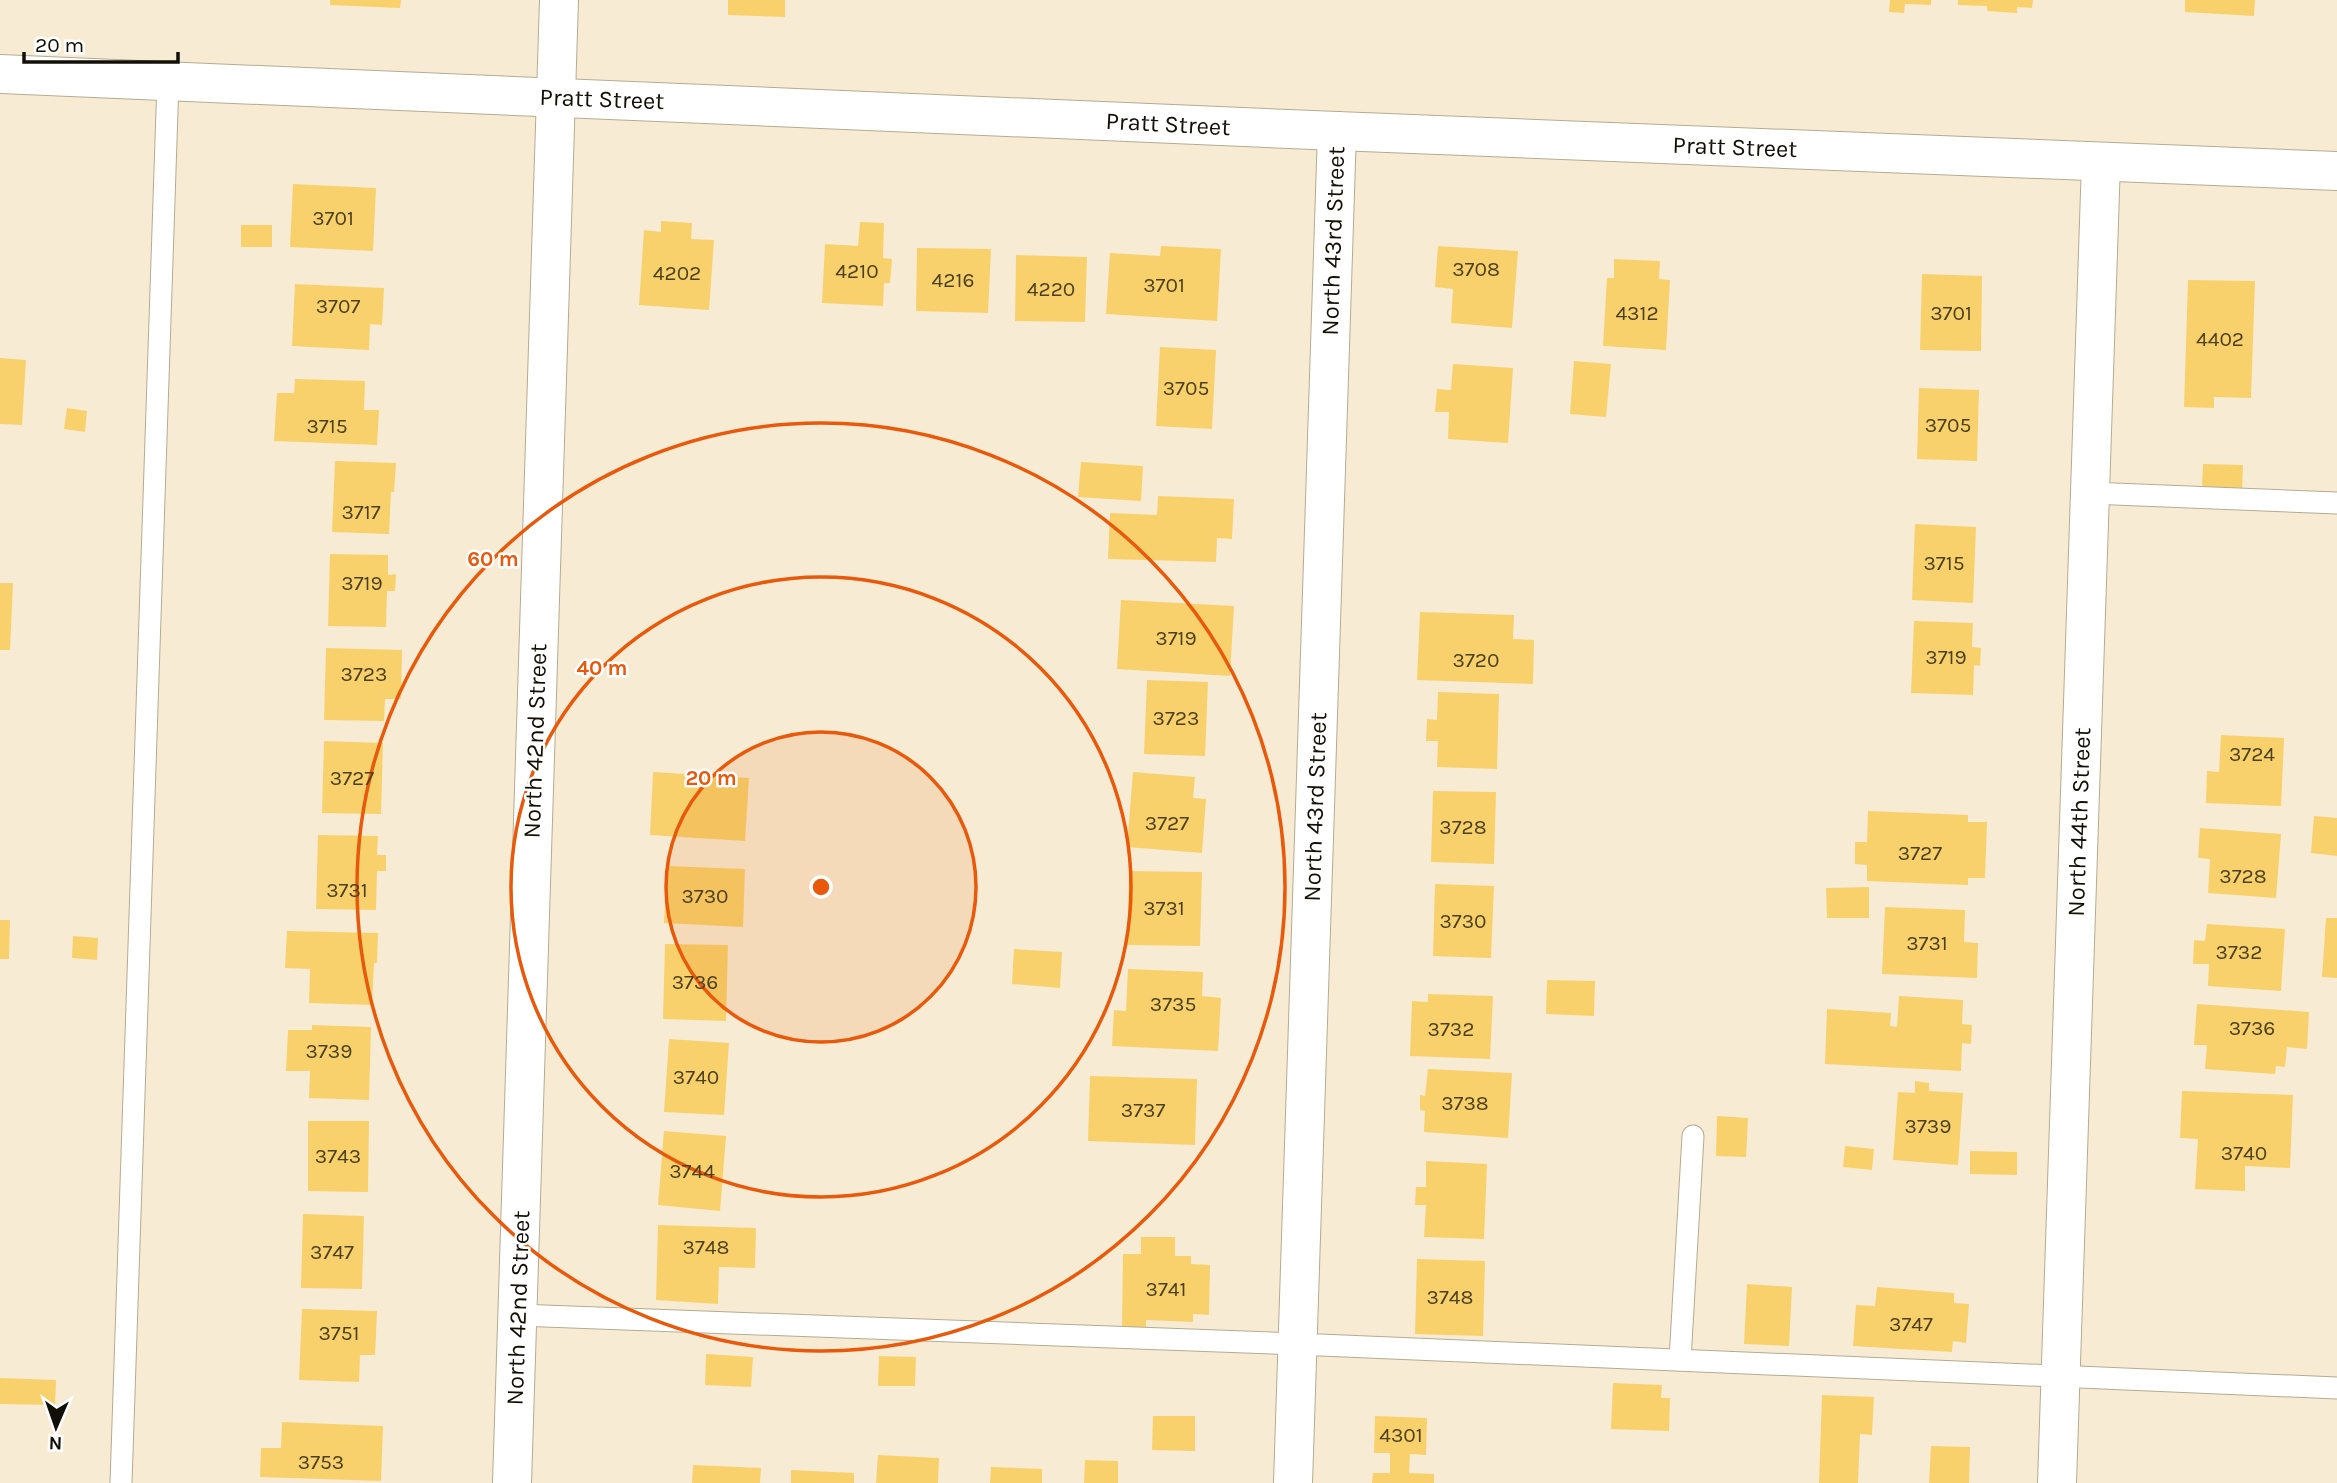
<svg xmlns="http://www.w3.org/2000/svg" width="2337" height="1483" font-family="Karla,sans-serif">
  <rect width="100%" height="100%" fill="#f7ecd3"/>
  <g fill="#f8d16d">
    <path d="M330,0H401L400,8L330,5Z"/>
    <path d="M728,0H785V17L728,15Z"/>
    <path d="M1890,0H1931V5L1905,4L1904,13L1889,12Z"/>
    <path d="M1958,0H2033L2032,8L2017,7V13L1987,11V6L1958,5Z"/>
    <path d="M2185,0H2255L2254,16L2185,12Z"/>
    <path d="M293,184L376,188L373,251L290,247Z"/>
    <path d="M661,221L692,223L691,239L714,240L709,310L639,305L644,230L661,232Z"/>
    <path d="M860,222L884,223L883,258L892,259L890,283H884L883,306L822,303L825,244L858,246Z"/>
    <rect x="241" y="225" width="31" height="22"/>
    <path d="M1161,246L1221,249L1217,321L1106,314L1110,253L1160,256Z"/>
    <path d="M1438,246L1518,251L1512,328L1451,323L1453,289L1435,287Z"/>
    <path d="M917,248L991,249L988,313L916,311Z"/>
    <path d="M1016,255L1087,257L1085,322L1015,321Z"/>
    <path d="M1614,259L1660,261L1659,279L1670,280L1666,350L1603,346L1607,278H1614Z"/>
    <path d="M1922,274L1982,276L1981,351L1920,350Z"/>
    <path d="M2188,280L2255,281L2251,398L2214,397V408L2184,407Z"/>
    <path d="M295,284L384,288L382,325L370,324L369,350L292,346Z"/>
    <path d="M1160,347L1216,350L1212,429L1156,426Z"/>
    <path d="M0,358L26,360L22,425L0,424Z"/>
    <path d="M1574,361L1611,364L1606,417L1570,414Z"/>
    <path d="M1453,364L1513,368L1508,443L1448,439L1449,412H1435L1437,389L1451,390Z"/>
    <path d="M295,379L365,381L364,410H379L377,445L274,441L277,393H294Z"/>
    <path d="M1919,388L1979,390L1977,461L1917,459Z"/>
    <path d="M67,408L87,411L85,432L64,429Z"/>
    <path d="M335,461L396,463L394,492H391L389,534L332,532Z"/>
    <path d="M1081,462L1143,466L1141,501L1078,497Z"/>
    <path d="M2203,464L2243,465L2242,492L2202,489Z"/>
    <path d="M1158,496L1234,499L1232,539L1217,538L1216,562L1108,559L1110,513L1157,515Z"/>
    <path d="M1915,524L1976,527L1973,603L1912,600Z"/>
    <path d="M330,554L388,555V575L396,574L395,591H387L386,627L328,626Z"/>
    <path d="M0,583H13L10,650H0Z"/>
    <path d="M1121,600L1234,606L1230,676L1117,669Z"/>
    <path d="M1420,612L1514,615L1513,639L1534,640L1533,684L1417,680Z"/>
    <path d="M1914,621L1973,623L1972,647L1981,648L1980,666L1974,665L1973,695L1911,693Z"/>
    <path d="M326,648L402,650L401,699H385L384,721L324,720Z"/>
    <path d="M1147,680L1208,682L1205,756L1144,754Z"/>
    <path d="M1438,692L1499,694L1497,769L1437,767L1438,741H1426L1427,719L1437,720Z"/>
    <path d="M2221,735L2284,738L2281,806L2206,803L2207,771L2219,772Z"/>
    <path d="M324,741L383,743L381,814L322,813Z"/>
    <path d="M653,772L749,778L745,841L650,835Z"/>
    <path d="M1133,772L1195,777L1193,798L1206,799L1202,853L1127,847Z"/>
    <path d="M1433,791L1496,792L1494,864L1431,862Z"/>
    <path d="M1868,811L1968,815V822H1987L1985,878H1968V885L1867,881V865L1855,864V842H1867Z"/>
    <path d="M2314,816L2337,818V856L2311,853Z"/>
    <path d="M2200,828L2281,834L2276,898L2208,893L2210,859L2198,858Z"/>
    <path d="M318,835L378,836L377,855H386V871H377L376,910L316,909Z"/>
    <path d="M667,866L745,869L743,927L664,923Z"/>
    <path d="M1129,871L1202,872L1200,946L1127,945Z"/>
    <path d="M1435,884L1494,886L1491,958L1433,956Z"/>
    <path d="M1869,887V918H1827L1826,888Z"/>
    <path d="M1885,907L1965,910L1964,942L1978,943L1977,978L1882,974Z"/>
    <path d="M2326,918H2337V978L2322,977Z"/>
    <path d="M0,920H10L9,959H0Z"/>
    <path d="M2207,924L2285,929L2281,991L2208,986L2209,964H2193L2194,940L2205,941Z"/>
    <path d="M287,931L378,933L377,963H374L372,1005L309,1003L310,969L285,968Z"/>
    <path d="M73,936L98,938L97,960L72,958Z"/>
    <path d="M665,944L728,945L726,1021L663,1019Z"/>
    <path d="M1014,949L1062,952L1060,988L1012,984Z"/>
    <path d="M1128,969L1203,972L1202,996L1221,998L1218,1051L1112,1046L1114,1010L1126,1011Z"/>
    <path d="M1547,980L1595,981L1594,1016L1546,1014Z"/>
    <path d="M1428,994L1493,996L1490,1059L1410,1056L1412,1001L1428,1002Z"/>
    <path d="M1899,996L1963,1000L1962,1024L1972,1025L1971,1044L1962,1043L1961,1071L1825,1064L1827,1009L1891,1013L1890,1026L1897,1027Z"/>
    <path d="M2197,1004L2309,1012L2307,1049L2287,1047L2285,1067L2276,1066L2275,1074L2205,1069L2207,1045H2194Z"/>
    <path d="M312,1025L371,1027L369,1100L309,1098L310,1071H286L288,1030H312Z"/>
    <path d="M669,1039L729,1043L724,1115L664,1112Z"/>
    <path d="M1428,1069L1512,1073L1508,1138L1424,1132L1425,1111L1420,1110V1095L1425,1096Z"/>
    <path d="M1090,1076L1197,1079L1195,1145L1088,1141Z"/>
    <path d="M1915,1081L1929,1083V1091L1963,1093L1958,1165L1893,1160L1898,1092L1915,1093Z"/>
    <path d="M2182,1091L2293,1095L2290,1168L2245,1166V1191L2195,1189L2198,1139L2180,1138Z"/>
    <path d="M1717,1116L1748,1118L1746,1157L1716,1156Z"/>
    <path d="M308,1121H369L368,1192L308,1191Z"/>
    <path d="M664,1131L726,1136L720,1211L658,1205Z"/>
    <path d="M1845,1146L1874,1149L1872,1170L1843,1167Z"/>
    <path d="M1970,1151L2017,1152V1175L1970,1174Z"/>
    <path d="M1426,1161L1487,1164L1484,1239L1424,1237L1426,1205H1415L1416,1187H1426Z"/>
    <path d="M303,1214L364,1216L362,1289L301,1288Z"/>
    <path d="M658,1225L756,1228L755,1268L719,1267L718,1304L656,1300Z"/>
    <path d="M1141,1237H1175V1256H1191V1264L1210,1265L1209,1315L1193,1314V1322L1146,1320V1330L1122,1329L1123,1254H1141Z"/>
    <path d="M1417,1259L1485,1261L1483,1336L1415,1334Z"/>
    <path d="M1747,1284L1792,1287L1789,1346L1744,1344Z"/>
    <path d="M1877,1287L1954,1293V1303L1969,1304L1966,1343L1953,1341L1952,1352L1853,1346L1856,1305L1875,1306Z"/>
    <path d="M302,1309L377,1311L375,1355H360L359,1382L299,1380Z"/>
    <path d="M706,1354L753,1357L751,1387L705,1385Z"/>
    <path d="M879,1356L916,1357L915,1386H878Z"/>
    <path d="M0,1378L56,1380L55,1405L0,1404Z"/>
    <path d="M1613,1383L1662,1385L1661,1398H1670L1669,1431L1611,1429Z"/>
    <path d="M1822,1395L1874,1397L1872,1435L1860,1434L1858,1483H1819Z"/>
    <path d="M1153,1416H1195V1451L1152,1450Z"/>
    <path d="M1375,1416L1427,1418L1426,1455L1410,1454L1409,1473L1434,1474V1483H1372L1373,1473H1390V1453H1374Z"/>
    <path d="M282,1422L383,1426L381,1481L260,1477L261,1448H281Z"/>
    <path d="M1931,1446L1970,1447L1969,1483H1929Z"/>
    <path d="M878,1455L939,1458L938,1483H876Z"/>
    <path d="M1085,1460L1118,1461V1483H1084Z"/>
    <path d="M693,1465L761,1468L760,1483H692Z"/>
    <path d="M991,1467L1042,1469V1483H990Z"/>
    <path d="M791,1470L854,1473V1483H791Z"/>
  </g>
  <g fill="none" stroke-linecap="round" stroke-linejoin="round">
    <g stroke="#b5ab93" stroke-width="23">
      <g id="lane">
        <path d="M2090,493L2337,503"/>
        <path d="M518,1315L1297,1344L2337,1388"/>
        <path d="M1680,1360L1693,1136"/>
        <path d="M121,1483L168,81"/>
      </g>
    </g>
    <g stroke="#b5ab93" stroke-width="40">
      <g id="street">
        <path d="M0,74L1337,131L2337,171"/>
        <path d="M512,1483L559,0"/>
        <path d="M1293,1483L1337,131"/>
        <path d="M2057,1483L2101,162"/>
      </g>
    </g>
    <use href="#lane" stroke="#fff" stroke-width="21"/>
    <use href="#street" stroke="#fff" stroke-width="38"/>
  </g>
  <circle cx="821" cy="887" r="155" fill="#e8590c" fill-opacity=".12"/>
  <g fill="none" stroke="#e8590c" stroke-width="3.5">
    <circle cx="821" cy="887" r="155"/>
    <circle cx="821" cy="887" r="310"/>
    <circle cx="821" cy="887" r="464"/>
  </g>
  <g text-anchor="middle" dominant-baseline="central" stroke-width="5" stroke-linejoin="round" paint-order="stroke">
    <g font-size="21" fill="#4c4020">
      <text x="333" y="218">3701</text>
      <text x="1476" y="269">3708</text>
      <text x="857" y="271">4210</text>
      <text x="677" y="273">4202</text>
      <text x="953" y="280">4216</text>
      <text x="1164" y="285">3701</text>
      <text x="1051" y="289">4220</text>
      <text x="338" y="306">3707</text>
      <text x="1637" y="313">4312</text>
      <text x="1951" y="313">3701</text>
      <text x="2220" y="339">4402</text>
      <text x="1186" y="388">3705</text>
      <text x="1948" y="425">3705</text>
      <text x="327" y="426">3715</text>
      <text x="361" y="512">3717</text>
      <text x="1944" y="563">3715</text>
      <text x="362" y="583">3719</text>
      <text x="1176" y="638">3719</text>
      <text x="1946" y="657">3719</text>
      <text x="1476" y="660">3720</text>
      <text x="364" y="674">3723</text>
      <text x="1176" y="718">3723</text>
      <text x="2252" y="754">3724</text>
      <text x="352" y="778">3727</text>
      <text x="1167" y="823">3727</text>
      <text x="1463" y="827">3728</text>
      <text x="1920" y="853">3727</text>
      <text x="2243" y="876">3728</text>
      <text x="347" y="890">3731</text>
      <text x="705" y="896">3730</text>
      <text x="1164" y="908">3731</text>
      <text x="1463" y="921">3730</text>
      <text x="1927" y="943">3731</text>
      <text x="2239" y="952">3732</text>
      <text x="695" y="982">3736</text>
      <text x="1173" y="1004">3735</text>
      <text x="2252" y="1028">3736</text>
      <text x="1451" y="1029">3732</text>
      <text x="329" y="1051">3739</text>
      <text x="696" y="1077">3740</text>
      <text x="1465" y="1103">3738</text>
      <text x="1143" y="1110">3737</text>
      <text x="1928" y="1126">3739</text>
      <text x="2244" y="1153">3740</text>
      <text x="338" y="1156">3743</text>
      <text x="692" y="1171">3744</text>
      <text x="706" y="1247">3748</text>
      <text x="332" y="1252">3747</text>
      <text x="1166" y="1289">3741</text>
      <text x="1450" y="1297">3748</text>
      <text x="1911" y="1324">3747</text>
      <text x="339" y="1333">3751</text>
      <text x="1401" y="1435">4301</text>
      <text x="321" y="1462">3753</text>
    </g>
    <g font-size="24" fill="#120f06" stroke="#fff">
      <text transform="translate(602 99) rotate(2)">Pratt Street</text>
      <text transform="translate(1168 124) rotate(3)">Pratt Street</text>
      <text transform="translate(1735 147) rotate(2)">Pratt Street</text>
      <text transform="translate(1333 241) rotate(-88)">North 43rd Street</text>
      <text transform="translate(535 741) rotate(-88)">North 42nd Street</text>
      <text transform="translate(1315 807) rotate(-88)">North 43rd Street</text>
      <text transform="translate(2079 822) rotate(-88)">North 44th Street</text>
      <text transform="translate(518 1308) rotate(-88)">North 42nd Street</text>
    </g>
  </g>
  <circle cx="821" cy="887" r="10" fill="#e8590c" stroke="#fff" stroke-width="3.5"/>
  <g font-size="21" text-anchor="middle" font-weight="bold" fill="#e8590c" stroke="#fff" stroke-width="5" stroke-linejoin="round" paint-order="stroke">
    <text x="493" y="566">60 m</text>
    <text x="602" y="675">40 m</text>
    <text x="711" y="785">20 m</text>
  </g>
  <g transform="translate(56 1427) rotate(182)" stroke="#ffffff" stroke-width="5" paint-order="stroke">
  <path d="M0-5L12 26L0 18L-12 26Z" fill="#120f06"/>
  <text y="-10" font-size="19" font-weight="bold" text-anchor="middle" fill="#120f06">N</text>
  </g>
  <path d="M24 52v10h154v-10" fill="none" stroke="#120f06" stroke-width="3.5"/>
  <text x="35" y="52" font-size="21" fill="#120f06" stroke="#ffffff" stroke-width="5" paint-order="stroke">20 m</text>
</svg>
